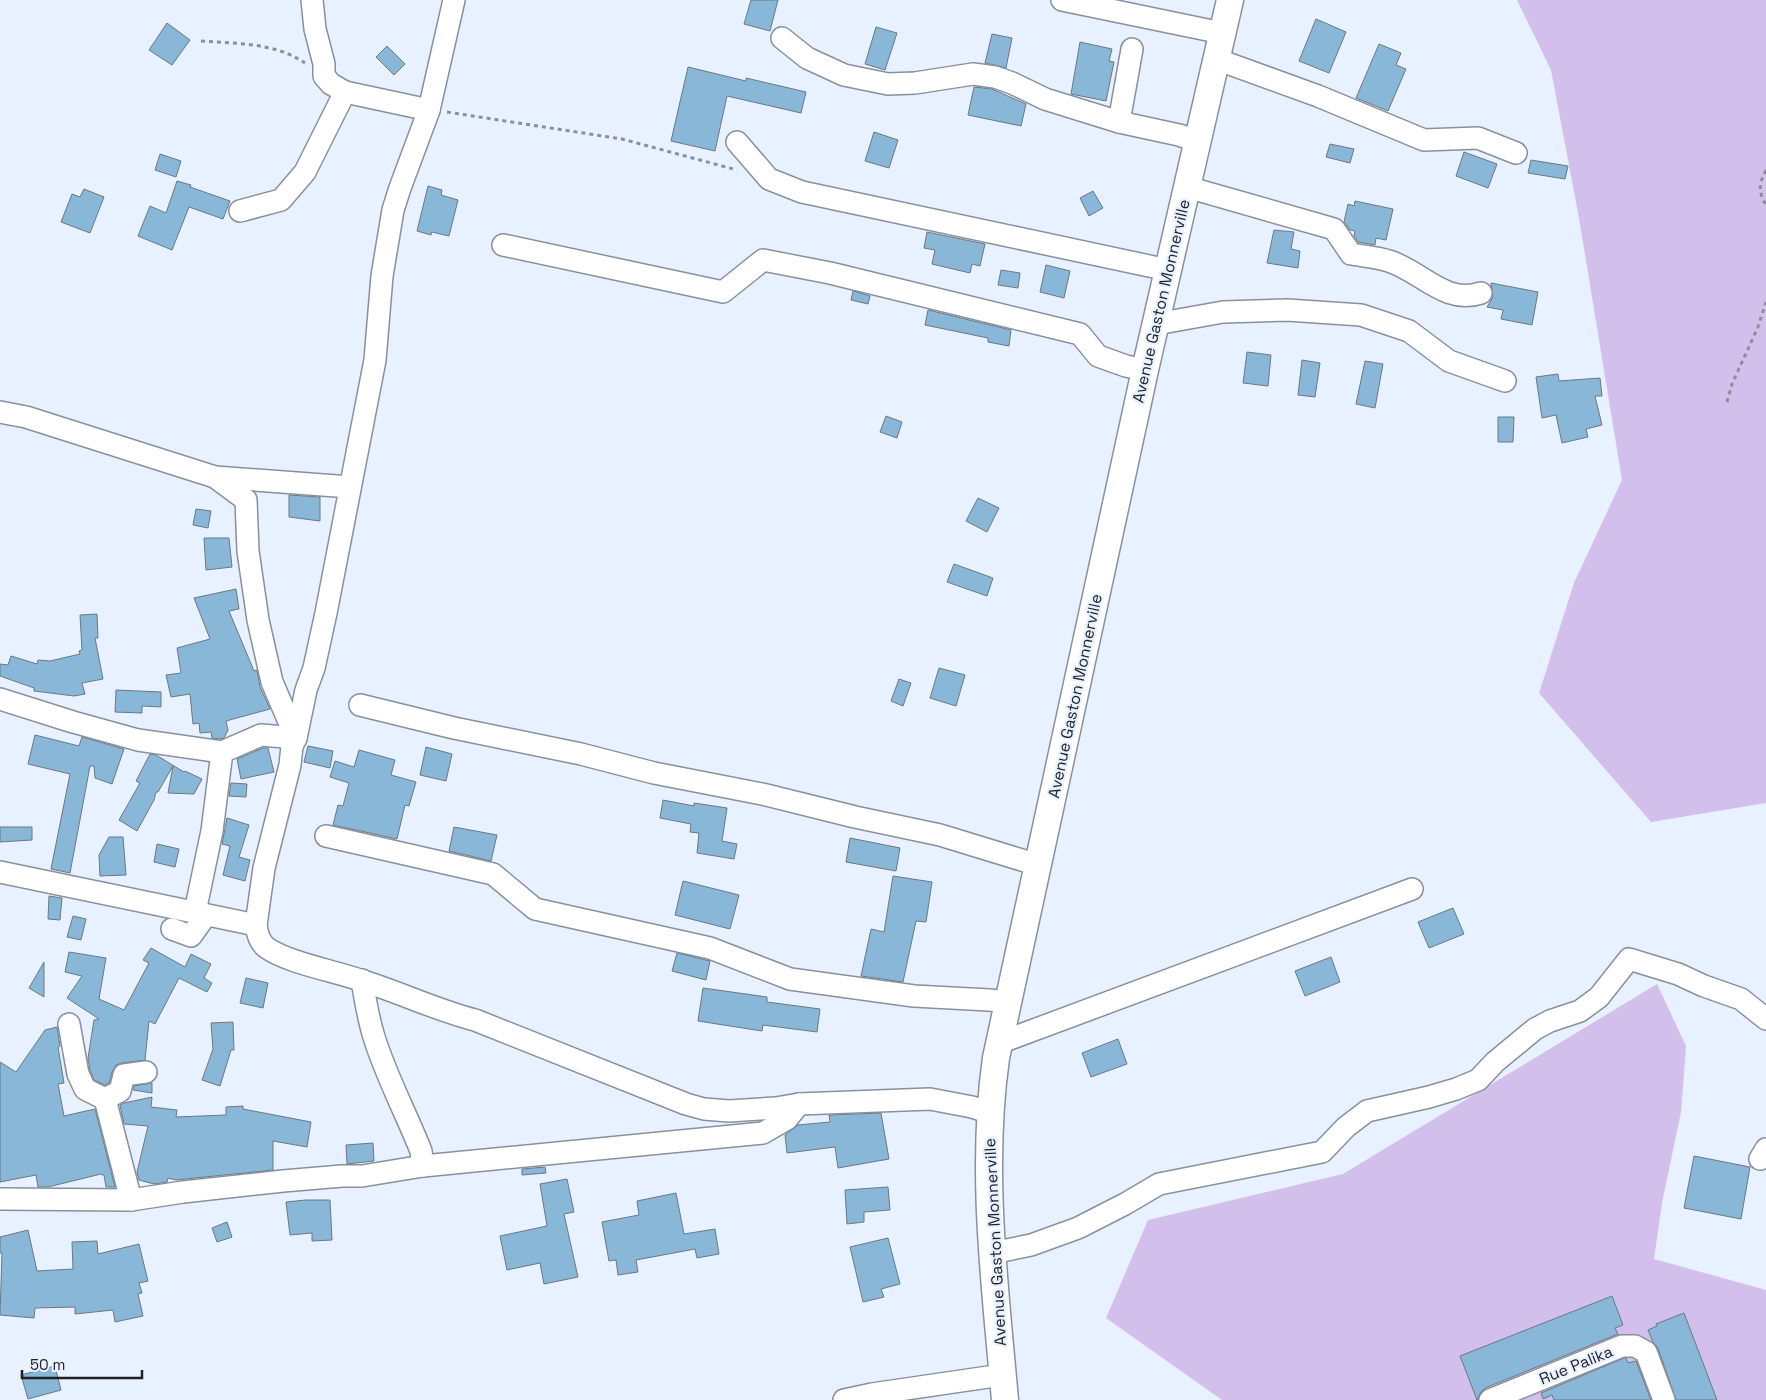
<svg xmlns="http://www.w3.org/2000/svg" width="1766" height="1400" font-family="'Space Grotesk',sans-serif">
  <rect width="100%" height="100%" fill="#e8f1ff"/>
  <g fill="#d3bfeb">
    <path d="M1517,0H1766V803L1651,822L1539,693L1574,583L1622,480L1579,218L1551,70Z"/>
    <path d="M1657,984L1686,1046L1681,1112L1662,1203L1654,1259L1766,1290V1400H1222L1106,1318L1148,1220L1343,1174Z"/>
  </g>
  <g fill="#88b7d7" stroke="#6b7881">
    <path d="M751,0H778L770,31L744,24Z"/>
    <path d="M1316,19L1346,32L1329,73L1299,61Z"/>
    <path d="M167,23L190,40L172,65L149,50Z"/>
    <path d="M876,27L897,33L885,70L865,64Z"/>
    <path d="M992,34L1012,38L1006,68L985,63Z"/>
    <path d="M1080,42L1112,49L1109,61L1114,62L1106,101L1071,94Z"/>
    <path d="M1379,44L1401,53L1396,65L1406,69L1388,111L1356,98Z"/>
    <path d="M387,46L405,64L394,75L376,57Z"/>
    <path d="M688,67L746,81V78L806,92L801,113L727,96L715,151L671,141Z"/>
    <path d="M974,87L992,89L1026,104L1021,126L968,115Z"/>
    <path d="M874,132L898,140L889,168L865,161Z"/>
    <path d="M1330,144L1354,149L1350,163L1326,157Z"/>
    <path d="M1464,152L1497,164L1488,188L1456,176Z"/>
    <path d="M160,154L181,161L176,177L155,170Z"/>
    <path d="M1531,160L1568,166L1565,179L1528,173Z"/>
    <path d="M177,181L191,185L190,187L230,201L223,219L189,207L172,250L138,236L150,206L166,213Z"/>
    <path d="M428,186L442,190L441,195L458,200L449,236L432,232L431,235L417,231Z"/>
    <path d="M84,189L104,197L90,233L61,222L72,194L80,197Z"/>
    <path d="M1093,191L1103,208L1089,216L1080,198Z"/>
    <path d="M1355,201L1393,209L1386,240L1376,238L1375,245L1358,242L1354,236L1355,231L1350,230L1344,222L1348,204L1354,206Z"/>
    <path d="M1274,230L1294,232L1291,249L1300,251L1298,268L1267,263Z"/>
    <path d="M927,232L985,244L980,266L972,264L970,273L932,264L935,250L924,248Z"/>
    <path d="M1046,265L1070,271L1064,298L1040,292Z"/>
    <path d="M1001,270L1020,273L1018,288L998,285Z"/>
    <path d="M1491,283L1538,292L1532,325L1501,319L1503,310L1487,307L1493,297Z"/>
    <path d="M853,291L870,296L868,304L851,300Z"/>
    <path d="M928,310L1011,330L1009,346L988,342V338L925,325Z"/>
    <path d="M1247,352L1271,355L1268,386L1243,383Z"/>
    <path d="M1302,360L1320,363L1315,397L1298,395Z"/>
    <path d="M1365,361L1383,364L1375,408L1356,404Z"/>
    <path d="M1558,374L1559,381L1600,378L1602,396H1595L1602,425L1586,429L1588,437L1562,443L1556,415L1542,418L1536,377Z"/>
    <path d="M886,416L902,422L897,438L880,432Z"/>
    <path d="M1498,417H1514L1513,442H1498Z"/>
    <path d="M289,495L320,497V521L289,517Z"/>
    <path d="M978,498L999,508L987,532L966,521Z"/>
    <path d="M196,509L211,511L208,528L193,525Z"/>
    <path d="M204,538H229L232,567L206,570Z"/>
    <path d="M954,564L993,578L987,596L947,582Z"/>
    <path d="M236,589L239,609L229,611L254,671L257,670L260,687L270,709L226,721L228,730L224,738L220,739L212,738L211,732L200,733L199,723L193,724L190,694L171,697L166,675L181,673L177,648L210,639L194,598Z"/>
    <path d="M97,614L98,638H95L103,679L82,683L85,694L74,696L34,691V688L0,676V664L8,665L11,656L37,664L38,660L50,661L80,654L79,651L82,650L80,615Z"/>
    <path d="M939,668L965,675L956,706L930,698Z"/>
    <path d="M899,679L911,683L903,706L891,701Z"/>
    <path d="M116,690L161,692V707L142,706V713L115,712Z"/>
    <path d="M35,735L79,746L82,737L124,749L112,784L95,778L94,766H90L70,873L51,869L70,774L28,764Z"/>
    <path d="M308,746L333,751L330,768L304,762Z"/>
    <path d="M426,747L452,754L446,781L420,775Z"/>
    <path d="M263,748H268L274,772L241,779L237,759Z"/>
    <path d="M359,750L395,760L391,775L416,782L409,806L405,805L397,839L333,825L338,805L343,806L349,783L330,777L335,761L354,767Z"/>
    <path d="M150,754L156,755L184,772L185,771L202,779L194,794L168,793L173,766L158,792H156L154,800L137,831L119,820L140,783L136,781Z"/>
    <path d="M231,783L247,784L246,797L229,796Z"/>
    <path d="M663,800L694,806V803L727,808L722,841L737,844L734,859L697,853L699,833L690,832L691,824L660,818Z"/>
    <path d="M227,818L249,825L239,857L250,860L245,881L223,875L230,846L222,844Z"/>
    <path d="M0,827H32V840L0,842Z"/>
    <path d="M454,827L497,835L491,861L449,851Z"/>
    <path d="M109,837H123L126,875L100,876L99,855Z"/>
    <path d="M850,838L900,848L896,871L846,862Z"/>
    <path d="M157,844L179,849L175,867L154,862Z"/>
    <path d="M893,876L932,882L926,922L916,921L903,982L861,976L871,929L884,932Z"/>
    <path d="M683,881L739,895L730,929L675,915Z"/>
    <path d="M49,896L62,898L60,920L48,919Z"/>
    <path d="M1453,908L1464,934L1429,948L1418,922Z"/>
    <path d="M73,916L86,919L81,940L67,937Z"/>
    <path d="M151,948L185,967L191,954L211,964L204,978L212,983L207,992L179,978L155,1024L149,1021L145,1060L122,1063L116,1065L112,1072L109,1083L105,1085L94,1080L90,1070L88,1058L94,1020L99,1019L67,998L82,976L65,972L69,952L106,958L99,999L124,1010L149,963L143,960Z"/>
    <path d="M677,953L710,961L706,980L672,971Z"/>
    <path d="M1331,957L1340,982L1305,996L1295,971Z"/>
    <path d="M44,962V997L29,988Z"/>
    <path d="M246,978L268,983L263,1008L240,1003Z"/>
    <path d="M703,988L767,997V1002L820,1009L817,1032L763,1025L762,1031L698,1021Z"/>
    <path d="M233,1022L234,1050H231L220,1086L202,1080L213,1049L211,1023Z"/>
    <path d="M57,1027L60,1046L58,1047L64,1083L58,1084L64,1116L95,1109L115,1187H106L104,1175H102L101,1174L48,1187H38L36,1175L0,1182V1062L16,1072L45,1030Z"/>
    <path d="M1118,1039L1127,1064L1091,1077L1082,1053Z"/>
    <path d="M152,1083V1093L133,1090L134,1086Z"/>
    <path d="M152,1097L151,1107L177,1110L176,1117L226,1115V1107L243,1106V1109L311,1122L307,1147L273,1141V1170L176,1180L168,1178L167,1182L154,1184L139,1180L137,1172L148,1126L124,1124L120,1105L124,1103Z"/>
    <path d="M881,1113L889,1159L838,1168L835,1147L787,1153L785,1135L798,1125L830,1122L829,1115Z"/>
    <path d="M373,1143L374,1161L347,1164L346,1145Z"/>
    <path d="M1694,1156L1750,1167L1741,1219L1684,1208Z"/>
    <path d="M545,1167L546,1173L522,1175V1169Z"/>
    <path d="M567,1179L574,1212L564,1214L578,1277L544,1284L540,1263L507,1270L500,1236L547,1226L540,1184Z"/>
    <path d="M888,1187L890,1210L864,1212V1222L847,1224L845,1190Z"/>
    <path d="M676,1193L684,1234L715,1229L719,1254L697,1258L695,1249L636,1260L638,1272L618,1275L616,1260L609,1261L602,1222L639,1215L637,1201Z"/>
    <path d="M306,1200H330L332,1240L312,1241V1233L290,1235L286,1202Z"/>
    <path d="M227,1222L232,1237L217,1242L212,1228Z"/>
    <path d="M28,1230L37,1271L73,1269L72,1242L97,1241L98,1254L139,1244L148,1281L139,1283L142,1293L138,1294L143,1316L115,1322L113,1310L75,1314V1307L35,1308L34,1318L0,1315L2,1253H0V1237Z"/>
    <path d="M888,1238L900,1284L881,1289L884,1297L863,1302L850,1247Z"/>
    <path d="M1612,1296L1623,1325L1615,1328L1618,1334L1485,1388L1480,1393L1477,1400L1460,1356Z"/>
    <path d="M1684,1313L1717,1400H1676L1658,1348L1653,1342L1648,1330L1657,1326L1656,1324Z"/>
    <path d="M1624,1358H1626L1628,1363L1636,1361L1651,1400H1554L1552,1395L1543,1399L1541,1393Z"/>
    <path d="M55,1366L61,1390L28,1399L21,1375Z"/>
  </g>
  <g fill="none" stroke-linecap="round" stroke-linejoin="round">
    <g stroke="#89909d" stroke-width="24">
      <g id="minor">
        <path d="M312,0L315,29L324,64V76L331,84L345,92L429,110"/>
        <path d="M1062,0L1222,33"/>
        <path d="M782,38L807,58L844,75L888,84L915,83L973,74L995,77L1012,83L1045,99L1119,122L1179,135L1197,141"/>
        <path d="M1216,59L1318,96L1424,140L1478,138L1516,153"/>
        <path d="M1119,122L1132,49"/>
        <path d="M737,142L769,179L802,192L1168,270"/>
        <path d="M1187,187L1334,229L1351,254C1363,256 1377,257 1389,261C1421,271 1445,305 1481,293"/>
        <path d="M240,211L281,200L305,172L345,92"/>
        <path d="M503,245L723,292L763,260L830,273L1080,334L1098,356L1126,366L1145,370"/>
        <path d="M1156,324L1223,312L1287,310L1361,315L1409,331L1449,361L1505,381"/>
        <path d="M0,412L26,417L215,477L350,487"/>
        <path d="M0,699L73,722L138,740L222,752"/>
        <path d="M360,705L454,728L581,754L654,773L762,794L855,817L940,835L1038,865"/>
        <path d="M326,836L493,874L535,909L710,948L790,979L914,996L989,1000L1008,1002"/>
        <path d="M0,872L256,925L264,868L290,765L292,746L296,738L306,690L314,668L326,613L375,360L382,276L393,210L400,188L429,110L454,0"/>
        <path d="M195,912L212,831L222,752L261,735L296,738L272,682L258,620L248,551L246,500L215,477"/>
        <path d="M256,925C257,933 260,943 267,948C289,963 334,971 360,980C399,992 436,1010 475,1020L686,1104L704,1109L729,1111L776,1108L799,1104L930,1099L972,1107L991,1113"/>
        <path d="M172,929L191,936L206,915"/>
        <path d="M362,980C365,999 368,1018 374,1037C386,1076 406,1113 421,1151L423,1166"/>
        <path d="M69,1024L78,1074L85,1089L105,1099L131,1200"/>
        <path d="M999,1043L1412,889"/>
        <path d="M105,1099L120,1091L124,1075L146,1072"/>
        <path d="M1760,1159L1766,1149"/>
        <path d="M0,1199L131,1200L183,1192L283,1181L342,1176H362L423,1166L763,1133L787,1119L799,1104"/>
        <path d="M992,1253L1031,1245L1078,1228L1125,1204L1159,1184L1322,1152L1346,1127L1367,1111L1429,1097L1456,1089L1478,1080L1495,1062L1535,1029L1550,1021L1580,1011L1599,997L1629,959L1678,974L1704,986L1741,999L1766,1019"/>
        <path d="M844,1400L872,1394L1002,1375"/>
        <path d="M1490,1400L1622,1346H1635L1646,1352L1664,1400"/>
      </g>
    </g>
    <g stroke="#89909d" stroke-width="29">
      <path id="major" d="M1005,1400C995,1287 980,1170 996,1058L1145,370L1230,0"/>
    </g>
    <g stroke="#8a909a" stroke-width="3" stroke-dasharray="4 4" stroke-linecap="butt">
      <path d="M201,41C237,44 274,42 305,63"/>
      <path d="M447,112L622,139L737,170"/>
      <path d="M1766,170C1759,183 1758,192 1766,205"/>
      <path d="M1727,402L1732,384L1758,327L1766,302"/>
    </g>
    <use href="#minor" stroke="#fff" stroke-width="21"/>
    <use href="#major" stroke="#fff" stroke-width="26"/>
  </g>
  <g text-anchor="middle" dominant-baseline="central" stroke-width="4.5" stroke-linejoin="round" paint-order="stroke">
    <g font-size="16" fill="#1e2126" stroke="#e8f1ff">
      <text transform="translate(1161 301) rotate(-77)">Avenue Gaston Monnerville</text>
      <text transform="translate(1075 696) rotate(-78)">Avenue Gaston Monnerville</text>
      <text transform="translate(995 1242) rotate(-93)">Avenue Gaston Monnerville</text>
      <text transform="translate(1576 1365) rotate(-22)">Rue Palika</text>
    </g>
  </g>
  <path d="M22 1370v8h120v-8" fill="none" stroke="#1e2126" stroke-width="2.5"/>
  <text x="30" y="1370" font-size="15" fill="#1e2126" stroke="#e8f1ff" stroke-width="4" paint-order="stroke">50 m</text>
</svg>
